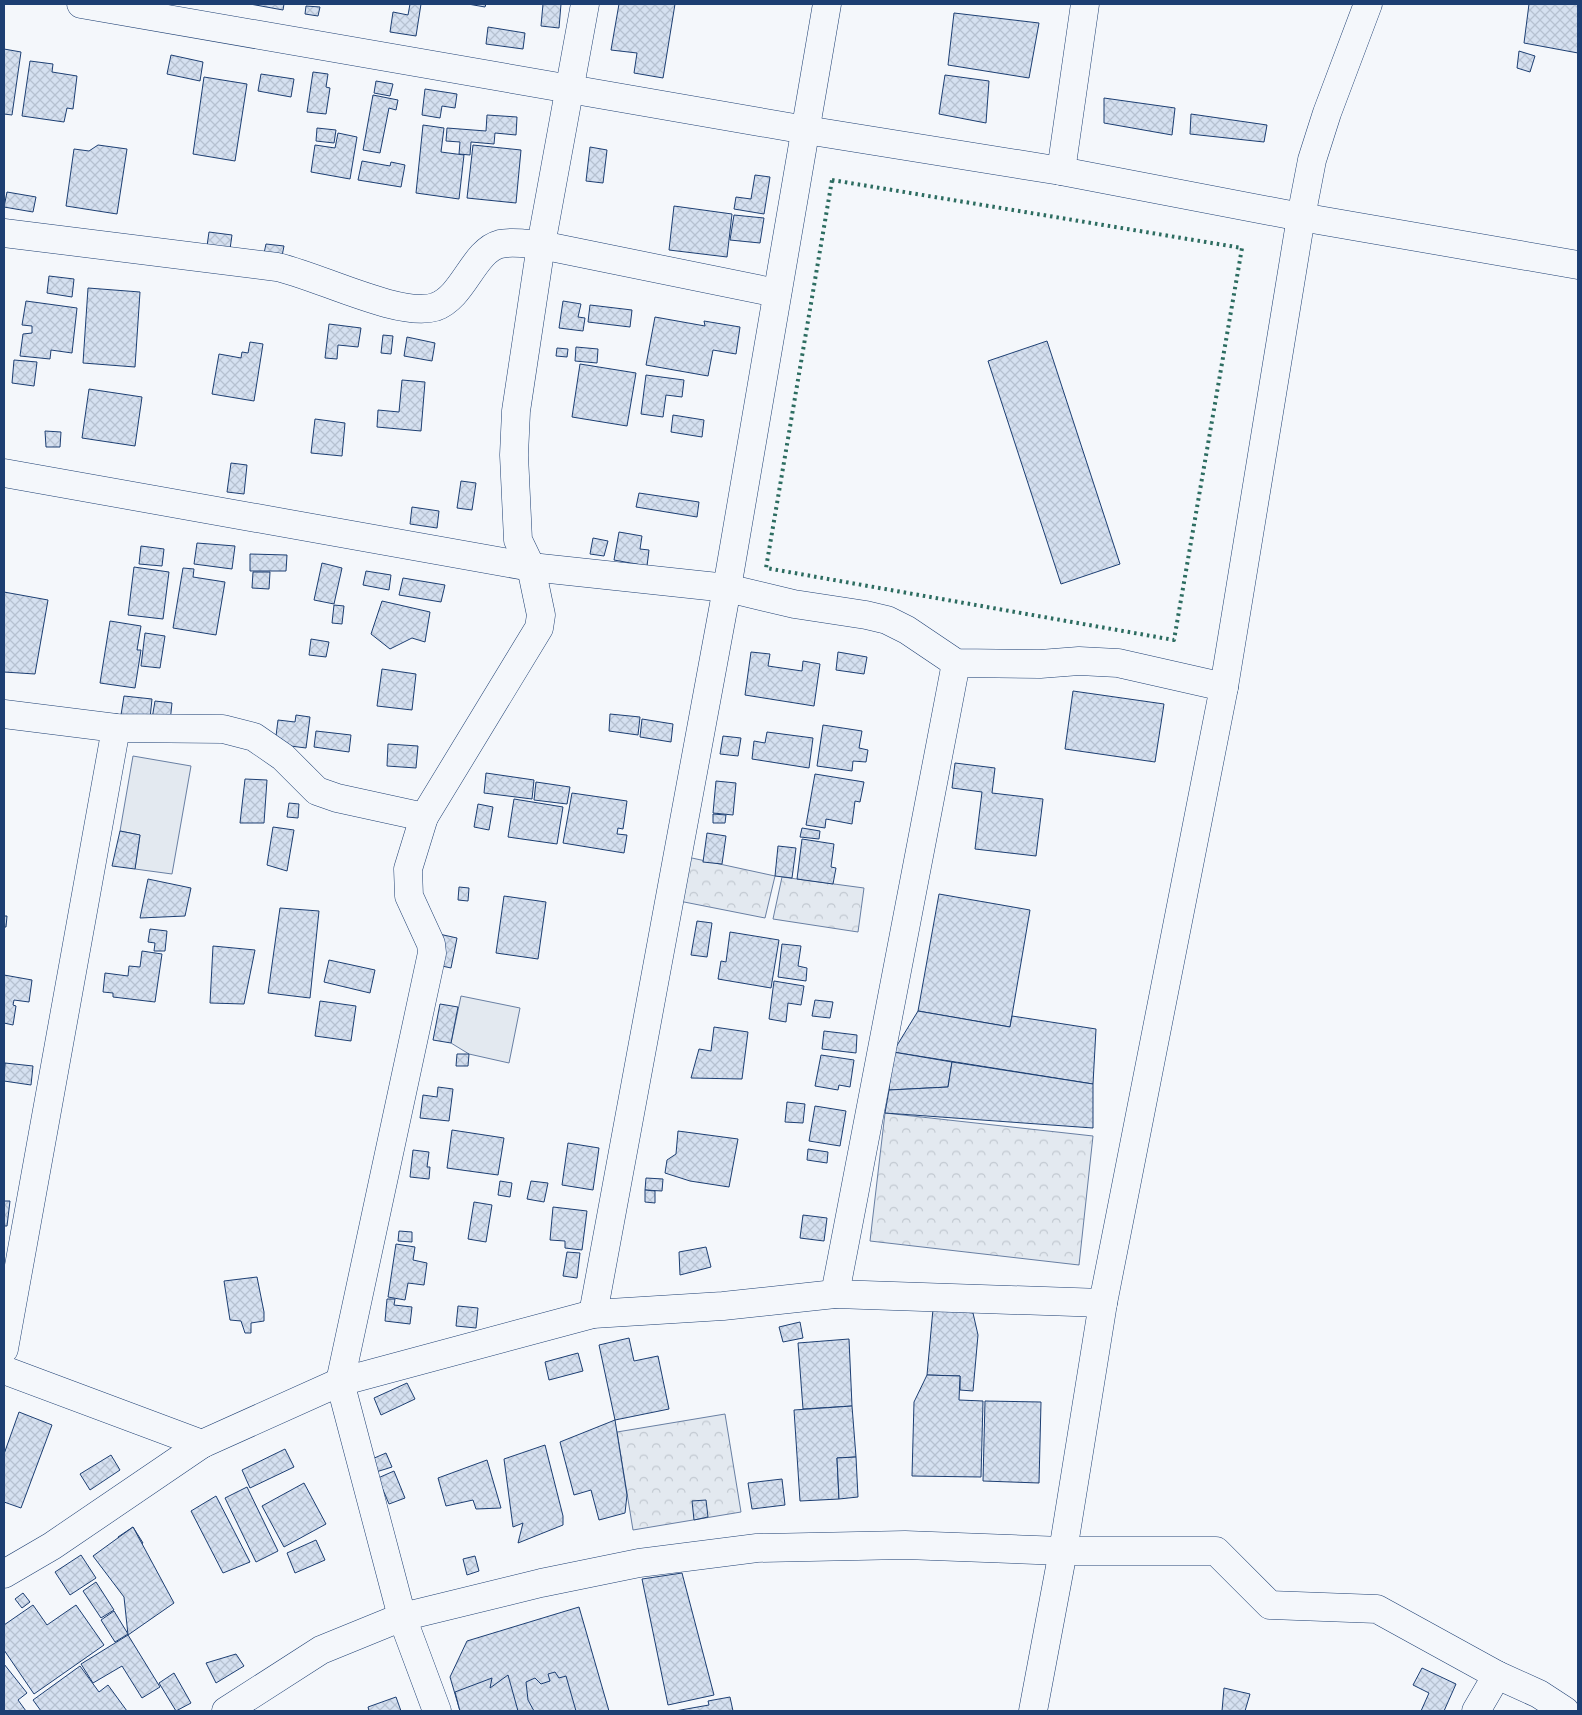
<svg xmlns="http://www.w3.org/2000/svg" width="1582" height="1715" font-family="Barlow,sans-serif">
  <defs>
    <pattern id="forest-crowns" width="20" height="18" patternUnits="userSpaceOnUse" patternTransform="scale(1.25)"><rect width="20" height="18" fill="#e3e9f0"/><path d="M2 6a3 3 0 1 1 6 0M12 15a3 3 0 1 1 6 0" fill="none" stroke="#c2c9d1"/></pattern>
    <pattern id="building-cross-hatch" width="8" height="8" patternUnits="userSpaceOnUse" patternTransform="scale(1.25)"><rect width="8" height="8" fill="#d5e0f0"/><path d="M0 0l8 8M0 8l8-8" fill="none" stroke="#b6c1d1"/></pattern>
  </defs>
  <rect width="100%" height="100%" fill="#f4f7fb"/>
  <g fill="url(#forest-crowns)" stroke="#687fa3">
    <path d="M678,855L775,876L765,918L669,899Z"/>
    <path d="M782,877L864,888L858,932L773,919Z"/>
    <path d="M885,1113L1093,1136L1079,1265L870,1241Z"/>
    <path d="M725,1414L741,1512L633,1530L617,1432Z"/>
  </g>
  <g fill="#e3e9f0" stroke="#687fa3">
    <path d="M133,756L191,766L172,874L135,869L140,835L120,831Z"/>
    <path d="M461,996L520,1008L509,1063L469,1054L451,1043Z"/>
  </g>
  <g fill="url(#building-cross-hatch)" stroke="#1d3f73">
    <path d="M250,4H284L283,10Z"/>
    <path d="M410,4H421L416,36L390,32L393,12L408,15Z"/>
    <path d="M468,4H486L485,7Z"/>
    <path d="M543,4H561L559,28L541,26Z"/>
    <path d="M619,4H675L663,78L634,73L637,53L611,50Z"/>
    <path d="M1529,4H1578V53L1524,43Z"/>
    <path d="M306,6L320,7L318,16L305,14Z"/>
    <path d="M954,13L1039,23L1029,78L948,65Z"/>
    <path d="M488,27L525,33L523,49L486,44Z"/>
    <path d="M4,49L21,52L12,115L4,114Z"/>
    <path d="M1519,51L1535,56L1530,72L1517,68Z"/>
    <path d="M171,55L203,62L200,81L167,74Z"/>
    <path d="M30,61L53,64L52,72L77,76L73,109L67,108L64,122L22,116Z"/>
    <path d="M313,72L328,74L326,87L330,88L326,114L307,112Z"/>
    <path d="M261,74L294,79L291,97L258,91Z"/>
    <path d="M945,75L989,81L986,123L939,114Z"/>
    <path d="M204,77L247,84L235,161L193,154Z"/>
    <path d="M376,81L393,84L390,96L374,93Z"/>
    <path d="M425,89L457,94L455,108L442,106L440,118L422,115Z"/>
    <path d="M373,95L398,100L396,110L389,108L380,153L363,150Z"/>
    <path d="M1104,98L1175,108L1172,135L1104,123Z"/>
    <path d="M1191,114L1267,125L1264,142L1190,134Z"/>
    <path d="M487,115L517,117L516,135L495,133L494,144L471,142L470,155L459,154L460,142L446,141L447,128L486,131Z"/>
    <path d="M423,125L444,128L441,152L464,155L459,199L416,193Z"/>
    <path d="M317,128L336,130L334,143L316,141Z"/>
    <path d="M338,133L357,137L350,179L311,172L315,145L335,148Z"/>
    <path d="M98,145L127,149L117,214L66,206L74,149L89,151Z"/>
    <path d="M473,145L521,150L516,203L467,198Z"/>
    <path d="M590,147L607,150L603,183L586,181Z"/>
    <path d="M362,161L390,166L391,162L405,165L401,187L358,180Z"/>
    <path d="M755,175L770,177L764,214L734,209L736,197L751,199Z"/>
    <path d="M7,192L36,197L33,212L4,207Z"/>
    <path d="M674,206L732,214L727,257L669,250Z"/>
    <path d="M734,215L764,218L760,243L730,240Z"/>
    <path d="M209,232L232,235L230,249L207,246Z"/>
    <path d="M266,244L284,246L281,261L263,258Z"/>
    <path d="M49,276L74,279L72,297L47,293Z"/>
    <path d="M88,288L140,292L135,367L83,363Z"/>
    <path d="M26,301L77,308L72,353L51,350L50,359L20,356L23,334L32,333V326L22,325Z"/>
    <path d="M563,301L581,304L578,317L585,318L583,331L559,328Z"/>
    <path d="M590,305L632,310L630,327L588,322Z"/>
    <path d="M655,317L705,326L704,321L740,327L736,354L713,350L708,376L646,365Z"/>
    <path d="M329,324L361,328L358,347L338,345L337,359L325,358Z"/>
    <path d="M383,335L393,336L391,354L381,353Z"/>
    <path d="M407,337L435,343L432,361L404,356Z"/>
    <path d="M1047,341L1120,564L1061,584L988,361Z"/>
    <path d="M250,342L263,344L254,401L212,394L219,354L241,358L242,352L248,353Z"/>
    <path d="M576,347L598,349L597,363L575,361Z"/>
    <path d="M557,348L568,349L567,357L556,356Z"/>
    <path d="M14,360L37,362L34,386L12,383Z"/>
    <path d="M580,364L636,373L627,426L572,417Z"/>
    <path d="M646,375L684,380L682,397L666,395L663,417L641,414Z"/>
    <path d="M402,380L425,382L421,431L377,427L378,410L399,412Z"/>
    <path d="M89,389L142,397L135,446L82,438Z"/>
    <path d="M673,415L704,420L702,437L671,432Z"/>
    <path d="M315,419L345,423L342,456L311,453Z"/>
    <path d="M45,431L61,432L60,447H46Z"/>
    <path d="M231,463L247,465L244,494L227,492Z"/>
    <path d="M461,481L476,483L472,510L457,508Z"/>
    <path d="M639,493L699,502L697,517L636,507Z"/>
    <path d="M412,507L439,511L437,528L410,524Z"/>
    <path d="M619,532L642,536L640,549L649,550L647,566L614,560Z"/>
    <path d="M593,538L608,541L604,556L590,554Z"/>
    <path d="M197,543L235,546L232,569L194,564Z"/>
    <path d="M141,546L164,549L162,566L139,564Z"/>
    <path d="M250,554L287,555L286,571H250Z"/>
    <path d="M322,563L342,568L334,604L314,600Z"/>
    <path d="M134,567L169,572L163,619L128,615Z"/>
    <path d="M183,568L194,569L193,577L225,582L216,635L173,628Z"/>
    <path d="M366,571L391,575L389,590L363,585Z"/>
    <path d="M253,572H270L269,589L252,588Z"/>
    <path d="M403,578L445,585L441,602L399,595Z"/>
    <path d="M4,592L48,600L35,674L4,672Z"/>
    <path d="M382,601L430,612L425,642L412,638L390,649L371,634Z"/>
    <path d="M334,605L344,606L342,624L332,623Z"/>
    <path d="M110,621L141,626L137,650H141L135,688L100,683Z"/>
    <path d="M145,633L165,636L160,668L141,666Z"/>
    <path d="M311,639L329,642L326,657L309,655Z"/>
    <path d="M751,652L770,654L768,666L802,671L803,661L820,664L814,706L745,695Z"/>
    <path d="M838,652L867,657L864,674L836,670Z"/>
    <path d="M382,669L416,674L412,710L377,706Z"/>
    <path d="M1073,691L1164,704L1155,762L1065,749Z"/>
    <path d="M124,696L152,699L150,718L121,715Z"/>
    <path d="M155,701L172,703L170,722L152,719Z"/>
    <path d="M610,714L640,717L638,735L609,731Z"/>
    <path d="M296,715L310,717L306,748L275,744L278,720L295,722Z"/>
    <path d="M642,719L673,724L671,742L640,737Z"/>
    <path d="M823,725L862,731L859,748L868,750L866,762L853,761L852,771L817,766Z"/>
    <path d="M316,731L351,735L349,752L314,747Z"/>
    <path d="M767,732L813,738L809,768L752,759L754,741L765,743Z"/>
    <path d="M723,736L741,738L738,756L720,754Z"/>
    <path d="M388,744L418,746L416,768L387,766Z"/>
    <path d="M955,763L995,768L992,793L1043,799L1036,856L975,849L982,792L952,788Z"/>
    <path d="M486,773L534,780L532,799L484,793Z"/>
    <path d="M815,774L864,782L860,802L855,801L852,824L826,819L825,828L806,825Z"/>
    <path d="M245,779L267,780L264,823H240Z"/>
    <path d="M716,781L736,783L733,815L713,813Z"/>
    <path d="M536,782L570,787L567,804L534,800Z"/>
    <path d="M572,793L627,801L623,829L618,828L617,834L627,835L624,853L563,843Z"/>
    <path d="M514,799L563,807L557,844L508,837Z"/>
    <path d="M289,803L299,804L298,818L287,817Z"/>
    <path d="M478,804L493,807L489,830L474,827Z"/>
    <path d="M713,814L726,815L725,823H713Z"/>
    <path d="M273,827L294,830L287,871L267,865Z"/>
    <path d="M802,828L820,831L819,839L800,837Z"/>
    <path d="M120,831L140,835L135,869L112,866Z"/>
    <path d="M707,833L726,836L722,864L703,862Z"/>
    <path d="M802,839L834,844L831,867L836,868L833,884L797,879Z"/>
    <path d="M778,846L796,848L792,878L775,876Z"/>
    <path d="M148,879L191,888L185,916L140,918Z"/>
    <path d="M459,887L469,888L468,901L458,900Z"/>
    <path d="M939,894L1030,910L1010,1027L918,1011Z"/>
    <path d="M504,896L546,902L538,959L496,953Z"/>
    <path d="M280,908L319,911L310,998L268,993Z"/>
    <path d="M4,916H7L6,927H4Z"/>
    <path d="M697,921L712,923L707,957L691,955Z"/>
    <path d="M150,929L167,931L165,951H154L155,943L148,942Z"/>
    <path d="M730,932L779,940L771,988L718,979L721,961L726,962Z"/>
    <path d="M439,934L457,938L451,968L433,964Z"/>
    <path d="M782,944L801,946L798,966L807,968L806,981L778,977Z"/>
    <path d="M213,946L255,950L244,1004L210,1003Z"/>
    <path d="M142,951L162,954L155,1002L113,997V993L103,992L105,973L128,976L129,966L140,967Z"/>
    <path d="M329,960L375,970L370,993L324,982Z"/>
    <path d="M4,975L32,980L29,1002L14,1000L13,1005L16,1006L13,1025L4,1023Z"/>
    <path d="M774,981L804,986L801,1005L788,1003L786,1022L769,1019Z"/>
    <path d="M815,1000L833,1002L830,1018L812,1016Z"/>
    <path d="M320,1001L356,1006L351,1041L315,1036Z"/>
    <path d="M440,1004L458,1007L451,1043L433,1040Z"/>
    <path d="M918,1011L1010,1027L1012,1016L1096,1029L1093,1084L893,1052Z"/>
    <path d="M714,1027L748,1032L742,1079L691,1078L699,1049L711,1051Z"/>
    <path d="M824,1031L857,1035L856,1053L822,1049Z"/>
    <path d="M893,1052L952,1062L948,1087L889,1090Z"/>
    <path d="M457,1054H469L468,1066H456Z"/>
    <path d="M821,1055L854,1060L850,1087L839,1085L838,1090L815,1086Z"/>
    <path d="M952,1062L1093,1084V1128L885,1113L889,1090L948,1087Z"/>
    <path d="M5,1063L33,1066L31,1085L4,1081Z"/>
    <path d="M438,1087L453,1089L449,1121L420,1118L423,1095L437,1097Z"/>
    <path d="M787,1102L805,1104L803,1123L785,1122Z"/>
    <path d="M815,1106L846,1111L840,1146L809,1141Z"/>
    <path d="M452,1130L504,1138L498,1175L447,1168Z"/>
    <path d="M678,1131L738,1139L729,1187L690,1181L665,1173L667,1160L676,1154Z"/>
    <path d="M568,1143L599,1148L593,1190L562,1185Z"/>
    <path d="M808,1149L828,1152L827,1163L807,1160Z"/>
    <path d="M413,1150L429,1152L427,1167H430L429,1179L410,1177Z"/>
    <path d="M646,1178L663,1179L662,1191L645,1190Z"/>
    <path d="M500,1181L512,1183L510,1197L498,1195Z"/>
    <path d="M531,1181L548,1183L544,1202L527,1199Z"/>
    <path d="M645,1190L655,1191V1203L645,1202Z"/>
    <path d="M4,1201H10L7,1226H4Z"/>
    <path d="M474,1202L492,1205L486,1242L468,1239Z"/>
    <path d="M553,1207L587,1211L582,1250L565,1248V1241L550,1240Z"/>
    <path d="M803,1215L827,1218L824,1241L800,1238Z"/>
    <path d="M399,1231L412,1232V1242L398,1241Z"/>
    <path d="M396,1244L415,1247L413,1260L427,1263L424,1285L408,1283L405,1300L388,1297Z"/>
    <path d="M706,1247L711,1267L680,1275L679,1252Z"/>
    <path d="M567,1252L580,1253L577,1278L563,1276Z"/>
    <path d="M257,1277L264,1312V1321L251,1323V1333H245L241,1321L230,1320L224,1281Z"/>
    <path d="M387,1299H395L394,1305L412,1307L410,1324L385,1321Z"/>
    <path d="M458,1306L478,1308L476,1328L456,1326Z"/>
    <path d="M933,1309L973,1313L978,1335L973,1391L960,1390V1376L927,1375Z"/>
    <path d="M800,1322L803,1338L783,1342L779,1327Z"/>
    <path d="M629,1338L634,1361L658,1356L669,1409L615,1420L599,1345Z"/>
    <path d="M849,1339L852,1406L803,1409L798,1343Z"/>
    <path d="M578,1353L583,1371L549,1380L545,1362Z"/>
    <path d="M927,1375L960,1376L959,1400L983,1401L981,1477L912,1476L914,1402Z"/>
    <path d="M407,1383L415,1399L381,1415L374,1398Z"/>
    <path d="M985,1401L1041,1402L1039,1483L983,1481Z"/>
    <path d="M852,1406L856,1457L837,1458L839,1499L800,1501L794,1410Z"/>
    <path d="M19,1412L52,1425L21,1508L4,1502V1454Z"/>
    <path d="M615,1420L627,1495L625,1513L599,1520L591,1490L574,1495L560,1442Z"/>
    <path d="M545,1445L563,1516V1525L518,1543L523,1523L513,1527L504,1459Z"/>
    <path d="M285,1449L294,1467L250,1488L242,1470Z"/>
    <path d="M386,1453L392,1467L376,1472L372,1459Z"/>
    <path d="M111,1455L120,1470L90,1490L80,1474Z"/>
    <path d="M856,1457L858,1497L839,1499L837,1458Z"/>
    <path d="M487,1460L501,1508L476,1509L473,1500L446,1506L438,1478Z"/>
    <path d="M394,1471L405,1498L389,1504L378,1478Z"/>
    <path d="M782,1479L785,1505L752,1509L748,1483Z"/>
    <path d="M304,1483L326,1524L284,1547L262,1506Z"/>
    <path d="M247,1487L278,1551L256,1562L225,1498Z"/>
    <path d="M216,1496L250,1562L223,1573L191,1511Z"/>
    <path d="M706,1500L708,1517L694,1520L692,1501Z"/>
    <path d="M133,1527L143,1543L128,1553L118,1537Z"/>
    <path d="M133,1527L174,1603L128,1635L124,1597L93,1556Z"/>
    <path d="M316,1540L325,1560L295,1573L287,1553Z"/>
    <path d="M81,1555L96,1578L70,1595L55,1572Z"/>
    <path d="M475,1556L479,1571L467,1575L463,1559Z"/>
    <path d="M682,1573L714,1695L668,1705L642,1579Z"/>
    <path d="M96,1582L114,1610L101,1618L83,1591Z"/>
    <path d="M23,1593L30,1602L22,1608L15,1599Z"/>
    <path d="M33,1605L47,1625L76,1605L104,1645L34,1694L4,1650V1625Z"/>
    <path d="M579,1607L609,1711H460L450,1677L467,1641Z"/>
    <path d="M114,1611L128,1634L115,1642L101,1620Z"/>
    <path d="M128,1635L160,1687L142,1698L122,1666L93,1683L81,1664Z"/>
    <path d="M236,1654L244,1666L216,1683L206,1663Z"/>
    <path d="M4,1664L27,1693L18,1700L26,1711H4Z"/>
    <path d="M80,1666L99,1692L108,1685L127,1711H41L33,1700Z"/>
    <path d="M1422,1668L1456,1684L1444,1711H1421L1429,1693L1413,1685Z"/>
    <path d="M555,1672L559,1678L566,1676L576,1711H534L528,1700L526,1682L535,1678L541,1684L550,1681L548,1674Z"/>
    <path d="M174,1673L191,1703L176,1711L159,1683Z"/>
    <path d="M508,1675L518,1711H460L455,1692L492,1678L490,1688Z"/>
    <path d="M1224,1688L1250,1694L1245,1711H1222Z"/>
    <path d="M396,1697L401,1711H369L368,1707Z"/>
    <path d="M730,1697L733,1711H675L709,1705L708,1701Z"/>
  </g>
  <g fill="none" stroke-linecap="round" stroke-linejoin="round">
    <g stroke="#1d3f73" stroke-width="29">
      <g id="minor">
        <path d="M81,4L806,130L1061,171L1301,217L1578,265"/>
        <path d="M1061,171L1085,4"/>
        <path d="M4,233L277,267C316,275 399,318 435,307C464,297 473,251 500,244C513,241 528,244 541,245L777,293"/>
        <path d="M4,473L531,567L727,588L794,604L866,615L887,620L907,630L956,663L1040,664L1079,661L1118,663L1224,687"/>
        <path d="M4,714L116,728L223,729L254,737L283,757L317,791L337,798L424,817"/>
        <path d="M835,1294L956,663"/>
        <path d="M593,1314L727,588L827,4"/>
        <path d="M4,1349L116,728"/>
        <path d="M4,1370L202,1444"/>
        <path d="M4,1574L52,1546L202,1444L340,1382L593,1314L723,1306L835,1294L1103,1303"/>
        <path d="M226,1711L321,1650L402,1617L541,1583L639,1563L757,1548L905,1545L1063,1551H1216L1270,1605L1377,1609L1497,1675L1539,1694L1565,1711"/>
        <path d="M437,1711L402,1617L340,1382L432,953L431,944L409,896L408,869L424,817L539,628L541,615L531,567L518,540L514,455L516,411L541,245L585,4"/>
        <path d="M1033,1711L1063,1551L1103,1303L1224,687L1301,217L1312,160L1327,113L1368,4"/>
        <path d="M1476,1711L1497,1675"/>
      </g>
    </g>
    <use href="#minor" stroke="#f4f7fb" stroke-width="28"/>
    <path stroke="#2c6c60" stroke-width="4" stroke-dasharray="2.5 4" stroke-linecap="butt" d="M832,180L1242,248L1174,640L766,568Z"/>
  </g>
  <rect width="1582" height="1715" fill="none" stroke="#1d3f73" stroke-width="10"/>
</svg>
